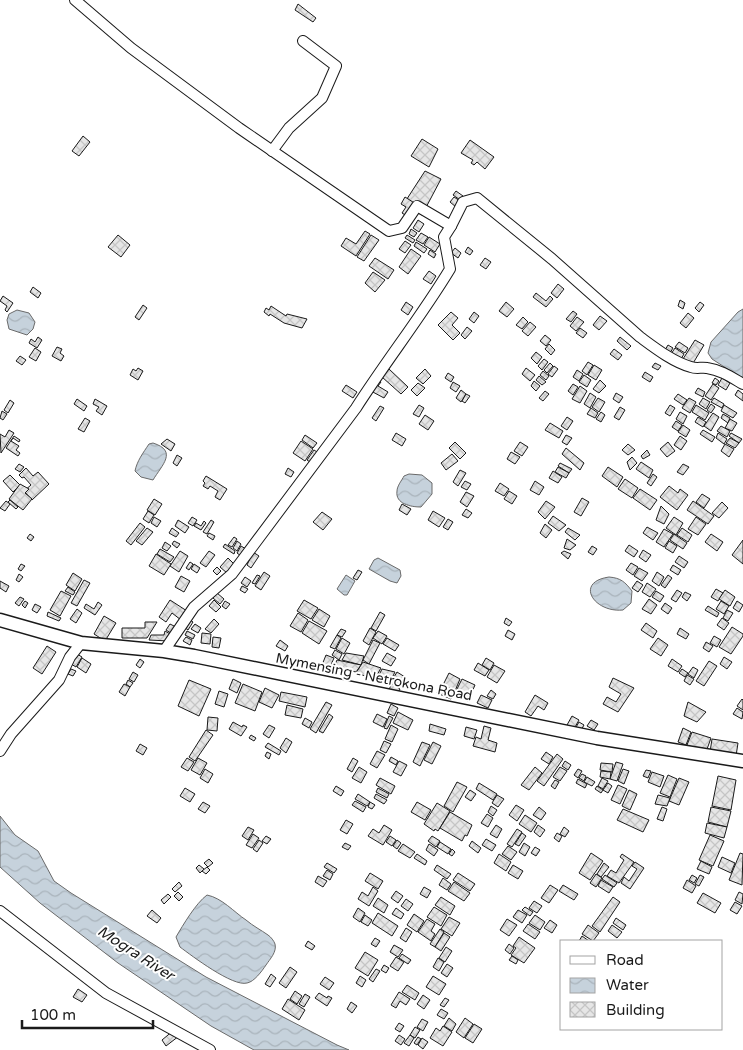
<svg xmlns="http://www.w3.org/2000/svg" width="743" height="1050" font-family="'Varela Round',sans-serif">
  <defs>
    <pattern id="water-waves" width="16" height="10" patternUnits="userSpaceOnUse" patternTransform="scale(1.25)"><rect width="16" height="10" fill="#c6d2dc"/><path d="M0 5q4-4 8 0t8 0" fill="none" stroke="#aab4bc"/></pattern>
    <pattern id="building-cross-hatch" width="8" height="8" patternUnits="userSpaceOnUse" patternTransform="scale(1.25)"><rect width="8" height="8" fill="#e6e6e6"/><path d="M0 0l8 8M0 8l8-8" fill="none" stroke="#c5c5c5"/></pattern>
  </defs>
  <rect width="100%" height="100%" fill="#fff"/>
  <g fill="url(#water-waves)" stroke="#6a6a6a">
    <path d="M743,309V379L712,359L708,353L711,342L738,312Z"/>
    <path d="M17,310L29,313L35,322L33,329L27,335L9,329L7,320L9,314Z"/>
    <path d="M153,443C178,451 162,465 153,480L141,477L135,471C137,461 143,453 149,444Z"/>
    <path d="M409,474L422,475L432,483V494L421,507C411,507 395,504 397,491C397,486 402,480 404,476Z"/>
    <path d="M378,558L400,570L401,576L397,583L390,581L369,569L374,560Z"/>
    <path d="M346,575L355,581L347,595H344L337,589Z"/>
    <path d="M609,577C621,578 625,582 632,591L631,603L623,610C594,613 574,582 609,577Z"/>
    <path d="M0,816L15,835L38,851L54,881L71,893L206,977L337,1045L349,1050H254L211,1026L118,963L40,903L0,867Z"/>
    <path d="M207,895C222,898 234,912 246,920C253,926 261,930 268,935C271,937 274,941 275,944C277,952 270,959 266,965C262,971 254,982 247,983C233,987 192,956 180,947L176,937C183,925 196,903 207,895Z"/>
  </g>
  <g fill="url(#building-cross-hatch)" stroke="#1a1a1a">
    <path d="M298,4L316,18L313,22L295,10Z"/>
    <path d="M83,136L90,142L79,156L72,151Z"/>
    <path d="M422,139L438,149L429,167L411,156Z"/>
    <path d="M470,140L494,157L485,169L477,162L474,165L471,163L473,160L461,153Z"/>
    <path d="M425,171L441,179L422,215L403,205Z"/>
    <path d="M456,191L463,196L460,200L453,195Z"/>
    <path d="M405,197L416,204L408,217L402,213L406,207L401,204Z"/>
    <path d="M454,197L460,201L456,207L450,202Z"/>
    <path d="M418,220L424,224L419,232L413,228Z"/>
    <path d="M411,229L417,233L414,237L409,234Z"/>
    <path d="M365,231L370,234L356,256L341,246L346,238L356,244Z"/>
    <path d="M421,233L428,237L423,244L416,240Z"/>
    <path d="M118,235L130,245L121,257L108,247Z"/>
    <path d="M371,235L379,240L364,261L357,257Z"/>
    <path d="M407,235L415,240L413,243L405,238Z"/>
    <path d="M429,237L440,244L435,252L424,245Z"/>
    <path d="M405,241L411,245L405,253L399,249Z"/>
    <path d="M416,242L427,249L424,253L414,246Z"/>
    <path d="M468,247L473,251L470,255L465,252Z"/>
    <path d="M455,248L461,253L458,258L451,253Z"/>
    <path d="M411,249L421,256L408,274L399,267Z"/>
    <path d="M430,250L436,254L434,258L428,254Z"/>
    <path d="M375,258L394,270L388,279L369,266Z"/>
    <path d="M485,258L491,262L486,269L480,265Z"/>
    <path d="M429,271L436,276L431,284L423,279Z"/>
    <path d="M373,272L385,280L375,292L365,283Z"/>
    <path d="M558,284L564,289L557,298L551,293Z"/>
    <path d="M33,287L41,293L38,298L30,292Z"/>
    <path d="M536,293L546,301L550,296L553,299L546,307L533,297Z"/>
    <path d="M3,296L13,303L7,312L5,310L7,306L0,301Z"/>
    <path d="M680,300L685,303L683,309L678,306Z"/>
    <path d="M406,302L413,307L408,315L401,310Z"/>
    <path d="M506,302L514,309L507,317L499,311Z"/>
    <path d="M700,302L704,305L699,312L695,308Z"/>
    <path d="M143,305L147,308L139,320L135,317Z"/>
    <path d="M271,306L286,316L287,314L307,319L302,328L284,323L270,314L269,316L264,312L266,308L269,310Z"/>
    <path d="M573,311L577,314L571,322L566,319Z"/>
    <path d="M451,312L458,318L452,325L460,333L453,340L438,325Z"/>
    <path d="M474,312L479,316L474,323L469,319Z"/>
    <path d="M688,313L694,318L686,328L680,323Z"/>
    <path d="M600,316L607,321L599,330L593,325Z"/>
    <path d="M523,317L528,322L522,329L516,325Z"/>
    <path d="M577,317L584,322L576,331L570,326Z"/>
    <path d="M530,322L536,327L528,336L522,331Z"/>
    <path d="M467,327L472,331L465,339L461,335Z"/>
    <path d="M580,328L587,333L583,338L576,333Z"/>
    <path d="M545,335L551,340L546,346L540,341Z"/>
    <path d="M38,337L42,340L37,348L29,343L31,339L35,342Z"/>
    <path d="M620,337L631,346L627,350L617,341Z"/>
    <path d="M695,340L704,345L692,365L683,359Z"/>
    <path d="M679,342L688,348L685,353L675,347Z"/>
    <path d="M549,344L555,350L551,355L545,349Z"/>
    <path d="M668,345L673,348L670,353L665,350Z"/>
    <path d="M57,347L62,349L60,353L64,356L61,361L52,356Z"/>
    <path d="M35,348L41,352L36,361L29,357Z"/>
    <path d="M675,348L684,354L681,359L671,354Z"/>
    <path d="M614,349L622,355L618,360L610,354Z"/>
    <path d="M536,352L542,357L537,364L531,358Z"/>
    <path d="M20,356L26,360L22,365L16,361Z"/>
    <path d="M544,359L548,362L542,370L538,366Z"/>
    <path d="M588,362L593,365L587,375L582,371Z"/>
    <path d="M550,363L553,366L547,373L544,370Z"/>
    <path d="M655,363L661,366L658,370L652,367Z"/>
    <path d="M594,365L602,370L596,380L588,375Z"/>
    <path d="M554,366L558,369L552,377L548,374Z"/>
    <path d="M138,368L143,371L138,380L130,375L133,369L136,371Z"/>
    <path d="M526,368L535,375L530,381L522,374Z"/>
    <path d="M389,369L408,387L401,394L382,377Z"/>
    <path d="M425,369L431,376L423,384L416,378Z"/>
    <path d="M577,370L583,374L579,381L573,377Z"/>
    <path d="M543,371L549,376L546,380L540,375Z"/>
    <path d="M645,372L653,377L650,382L642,377Z"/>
    <path d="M448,373L454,377L451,382L445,378Z"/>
    <path d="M584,375L591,380L587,387L579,382Z"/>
    <path d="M539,376L546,382L542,385L536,380Z"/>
    <path d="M715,378L719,381L716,385L712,383Z"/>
    <path d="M722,378L730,383L726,390L718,385Z"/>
    <path d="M378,380L381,382L378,386L388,392L384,398L371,391Z"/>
    <path d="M600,380L606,386L599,393L593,389Z"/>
    <path d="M534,381L540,386L536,391L531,386Z"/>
    <path d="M453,382L460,386L456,392L450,388Z"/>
    <path d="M418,383L425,388L417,396L411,390Z"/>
    <path d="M573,384L578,387L573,395L568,391Z"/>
    <path d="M713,384L719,388L711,400L705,396Z"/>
    <path d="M346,385L357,392L353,398L342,391Z"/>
    <path d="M580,386L587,391L580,403L572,399Z"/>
    <path d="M698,388L705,392L703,397L695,393Z"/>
    <path d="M461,390L466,394L461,402L456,398Z"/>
    <path d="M738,390L743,394V401L735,395Z"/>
    <path d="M545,391L549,394L543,401L539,398Z"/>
    <path d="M590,393L596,397L590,408L584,404Z"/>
    <path d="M616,393L623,397L619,403L613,399Z"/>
    <path d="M466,394L470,396L465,403L462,401Z"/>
    <path d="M678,394L687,400L683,405L674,399Z"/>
    <path d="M598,398L605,402L599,412L592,407Z"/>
    <path d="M689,398L696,402L690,413L682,408Z"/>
    <path d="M703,398L710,402L706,409L699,404Z"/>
    <path d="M714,398L724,404L722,408L711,402Z"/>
    <path d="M77,399L87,406L84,411L74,404Z"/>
    <path d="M95,399L107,406L102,415L96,411L99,407L93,404Z"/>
    <path d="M10,400L14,403L8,413L4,410Z"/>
    <path d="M711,404L715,407L711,413L707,410Z"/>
    <path d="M419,405L424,408L419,417L413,414Z"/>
    <path d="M670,405L675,408L670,416L665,413Z"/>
    <path d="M696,405L709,413L705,420L692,412Z"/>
    <path d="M724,405L737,413L733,418L721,411Z"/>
    <path d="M380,406L384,408L376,421L372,418Z"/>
    <path d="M620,407L625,410L619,420L614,417Z"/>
    <path d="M591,408L598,413L595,418L587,414Z"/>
    <path d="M2,411L7,414L3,420L0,418Z"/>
    <path d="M601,412L605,415L601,422L596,419Z"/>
    <path d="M680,412L687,416L683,424L676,419Z"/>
    <path d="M713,413L719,417L711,431L704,426Z"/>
    <path d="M723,414L730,418L728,423L721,418Z"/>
    <path d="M425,415L434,421L428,430L419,424Z"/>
    <path d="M567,417L573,421L567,430L561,426Z"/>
    <path d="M698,417L706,422L703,427L695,422Z"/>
    <path d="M85,418L90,421L84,432L78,429Z"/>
    <path d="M730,419L737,423L732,431L725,428Z"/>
    <path d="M676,421L682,425L678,431L672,427Z"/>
    <path d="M550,423L563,431L559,438L545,430Z"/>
    <path d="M683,425L690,430L686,437L678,432Z"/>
    <path d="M721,426L730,431L727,437L717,431Z"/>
    <path d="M9,430L14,433L1,453L0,434L5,437Z"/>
    <path d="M703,430L715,437L712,442L700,434Z"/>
    <path d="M396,433L406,439L402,446L392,440Z"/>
    <path d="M718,433L727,439L724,444L716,438Z"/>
    <path d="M731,433L742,439L739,443L729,436Z"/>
    <path d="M305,435L317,443L313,448L302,440Z"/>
    <path d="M566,435L572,438L567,445L562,442Z"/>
    <path d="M14,436L20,440L19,442L13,438L11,441L19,446L16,450L20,453L18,456L6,448Z"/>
    <path d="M680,436L687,441L681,450L674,445Z"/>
    <path d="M730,438L739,443L735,448L726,443Z"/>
    <path d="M167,439L175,444L171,451L161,444Z"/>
    <path d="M301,441L313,449L305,461L293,453Z"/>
    <path d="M455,442L466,453L460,459L449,448Z"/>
    <path d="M520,442L528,447L522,456L514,451Z"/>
    <path d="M668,442L675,451L667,457L660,449Z"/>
    <path d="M628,444L635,450L628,455L622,450Z"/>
    <path d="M725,444L734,449L729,457L721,451Z"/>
    <path d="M566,448L584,463L580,470L562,454Z"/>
    <path d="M314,450L317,452L310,462L307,460Z"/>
    <path d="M647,450L650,455L643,459L641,456Z"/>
    <path d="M511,452L520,457L515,464L507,459Z"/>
    <path d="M452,454L458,461L446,470L441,463Z"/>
    <path d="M177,455L182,458L177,466L173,463Z"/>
    <path d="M632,457L637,463L630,470L627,462Z"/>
    <path d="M641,462L653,470L649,478L636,469Z"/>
    <path d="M560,463L572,469L569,473L558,466Z"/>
    <path d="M19,464L24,467L20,472L15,469Z"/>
    <path d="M683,464L689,467L683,475L677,472Z"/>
    <path d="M558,467L569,473L566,478L555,472Z"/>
    <path d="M608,467L623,477L617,487L602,476Z"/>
    <path d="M26,468L33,476L38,472L49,484L32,500L24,491L31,485L24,477L22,478L19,475Z"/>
    <path d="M288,468L294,472L291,477L285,474Z"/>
    <path d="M460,470L466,473L458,486L453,482Z"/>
    <path d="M553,471L562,477L558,483L549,478Z"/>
    <path d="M653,474L657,477L651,486L647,483Z"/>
    <path d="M10,475L20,485L13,492L3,481Z"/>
    <path d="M206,476L227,489L220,500L215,497L218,491L210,486L208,489L203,486L205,483L203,481Z"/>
    <path d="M625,479L638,488L632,498L618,489Z"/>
    <path d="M465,481L471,484L467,490L461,487Z"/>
    <path d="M535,481L544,487L539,495L530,490Z"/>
    <path d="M500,483L509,489L504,496L495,491Z"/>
    <path d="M20,484L29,489L25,493L32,499L23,510L9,499Z"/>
    <path d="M669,486L678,493L680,489L688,495L677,510L660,497Z"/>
    <path d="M640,489L657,500L650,510L633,498Z"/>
    <path d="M509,491L517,496L512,504L504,499Z"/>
    <path d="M466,492L474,496L467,507L460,502Z"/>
    <path d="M702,494L710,499L704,508L696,502Z"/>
    <path d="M582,498L589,502L581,516L574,512Z"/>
    <path d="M154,499L162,504L155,515L147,510Z"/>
    <path d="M10,500L18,507L16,509L8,502Z"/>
    <path d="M6,501L10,504L5,511L0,508Z"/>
    <path d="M546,501L555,507L545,519L538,512Z"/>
    <path d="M693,501L714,516L708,524L687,510Z"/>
    <path d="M722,502L728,508L719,518L712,513Z"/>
    <path d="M402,504L411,509L407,515L399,510Z"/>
    <path d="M661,506L669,514L664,524L656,520Z"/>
    <path d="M466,509L472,513L468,518L462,515Z"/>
    <path d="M148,511L154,515L149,523L143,519Z"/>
    <path d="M433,511L445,518L439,527L428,520Z"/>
    <path d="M322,512L332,519L323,530L313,522Z"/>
    <path d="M553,516L566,525L559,531L548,523Z"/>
    <path d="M154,517L161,521L157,527L151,523Z"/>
    <path d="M192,517L197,520L193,526L188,523Z"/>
    <path d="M674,517L683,523L676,535L666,528Z"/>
    <path d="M696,517L706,524L698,535L688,529Z"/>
    <path d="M448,519L453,522L448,530L443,527Z"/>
    <path d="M178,520L189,527L185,533L175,526Z"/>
    <path d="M211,520L214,522L207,534L203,532Z"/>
    <path d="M204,521L206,523L201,530L194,526L196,523L201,526Z"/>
    <path d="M140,523L145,527L131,545L126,541Z"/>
    <path d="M545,524L552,530L546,538L540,533Z"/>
    <path d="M647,527L658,533L653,540L643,533Z"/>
    <path d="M147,528L153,532L142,545L136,541Z"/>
    <path d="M172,528L179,533L176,537L169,533Z"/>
    <path d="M568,528L580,535L575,540L565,532Z"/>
    <path d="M682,528L692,535L688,542L677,535Z"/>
    <path d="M664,529L673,534L664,547L656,542Z"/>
    <path d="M209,533L215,536L213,540L207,536Z"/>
    <path d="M30,534L34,537L31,541L27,538Z"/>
    <path d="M674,534L687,543L683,549L670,540Z"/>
    <path d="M711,534L723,542L717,551L705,542Z"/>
    <path d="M234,537L237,539L232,547L228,545Z"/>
    <path d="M567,539L576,545L570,550L564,548Z"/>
    <path d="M743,540V564L732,555Z"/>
    <path d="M174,541L180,544L177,548L172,544Z"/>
    <path d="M237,541L241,544L237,551L233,548Z"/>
    <path d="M669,541L677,546L673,553L665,548Z"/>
    <path d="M165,542L171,546L167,551L162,548Z"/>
    <path d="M225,544L235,551L234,554L223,547Z"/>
    <path d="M629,545L638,551L634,557L625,551Z"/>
    <path d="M241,546L246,549L241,556L237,553Z"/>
    <path d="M592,546L597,549L593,555L588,552Z"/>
    <path d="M160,549L174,557L170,562L157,554Z"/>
    <path d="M643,550L651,555L646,562L639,557Z"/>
    <path d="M180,551L188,556L179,572L170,566Z"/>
    <path d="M209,551L215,555L206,567L200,563Z"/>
    <path d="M564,551L571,554L568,559L561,553Z"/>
    <path d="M253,552L259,556L251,568L247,565Z"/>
    <path d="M156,554L171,564L164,575L149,566Z"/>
    <path d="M679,556L688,562L684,568L675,562Z"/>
    <path d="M228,558L234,564L227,573L220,567Z"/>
    <path d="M190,562L193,564L189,570L186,568Z"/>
    <path d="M631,563L638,567L633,575L626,570Z"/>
    <path d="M21,564L25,566L21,571L18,569Z"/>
    <path d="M194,564L200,568L197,573L191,569Z"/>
    <path d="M673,565L681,570L678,575L670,570Z"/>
    <path d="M217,567L221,571L217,575L213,571Z"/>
    <path d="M639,568L648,573L642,581L634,576Z"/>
    <path d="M358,570L362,572L357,580L353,578Z"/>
    <path d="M264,572L270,576L261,590L255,586Z"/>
    <path d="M657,572L664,577L659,586L652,581Z"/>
    <path d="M73,573L82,579L75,591L66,585Z"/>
    <path d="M19,574L23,577L19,582L16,580Z"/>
    <path d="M257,575L260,576L255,584L252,583Z"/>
    <path d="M668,575L672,578L665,588L661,585Z"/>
    <path d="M181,576L190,581L184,592L175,587Z"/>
    <path d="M245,577L251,581L247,587L241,583Z"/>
    <path d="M84,580L90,583L77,606L71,603Z"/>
    <path d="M0,581L9,586L6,592L0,588Z"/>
    <path d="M637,581L643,585L638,592L632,588Z"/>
    <path d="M647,583L656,589L650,597L642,592Z"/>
    <path d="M242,586L248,589L245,593L240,590Z"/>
    <path d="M68,587L75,592L73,595L65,591Z"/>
    <path d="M716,589L723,593L718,601L711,597Z"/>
    <path d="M677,590L682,593L676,602L671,599Z"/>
    <path d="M725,590L735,597L730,606L719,599Z"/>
    <path d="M61,591L71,596L60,616L50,610Z"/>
    <path d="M656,591L664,596L660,602L652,597Z"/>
    <path d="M685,592L691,595L687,601L682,597Z"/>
    <path d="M217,593L224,599L220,604L213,598Z"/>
    <path d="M20,597L24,599L19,606L15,603Z"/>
    <path d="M649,599L657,605L651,614L642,609Z"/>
    <path d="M170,600L187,611L181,620L172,613L166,622L159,617Z"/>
    <path d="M214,600L221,607L216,612L209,606Z"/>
    <path d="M304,600L318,608L311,619L297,611Z"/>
    <path d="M25,601L28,603L25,608L22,605Z"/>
    <path d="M225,601L230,604L226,609L222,606Z"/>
    <path d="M721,601L729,606L724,614L716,609Z"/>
    <path d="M737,601L743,605L739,612L733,608Z"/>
    <path d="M98,602L102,605L95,615L84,608L86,604L94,609Z"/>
    <path d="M665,603L672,608L668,614L661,609Z"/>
    <path d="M35,604L41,607L37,613L32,610Z"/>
    <path d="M708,606L719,613L717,617L705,610Z"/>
    <path d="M77,609L82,613L76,623L70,619Z"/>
    <path d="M319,609L330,616L324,627L312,620Z"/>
    <path d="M727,610L733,613L728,621L723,618Z"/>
    <path d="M48,612L61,618L59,621L47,616Z"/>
    <path d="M380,612L385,615L376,631L371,628Z"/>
    <path d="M298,613L308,620L301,632L290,626Z"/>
    <path d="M104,616L116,623L105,641L94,634Z"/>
    <path d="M506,618L512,622L509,626L504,623Z"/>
    <path d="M722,618L729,623L724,630L717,625Z"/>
    <path d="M189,619L193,622L188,630L184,627Z"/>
    <path d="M214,619L219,624L211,633L205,629Z"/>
    <path d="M309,621L327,631L319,644L302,633Z"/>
    <path d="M145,622H157L147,638H122V628H145Z"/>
    <path d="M646,623L657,631L653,638L641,630Z"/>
    <path d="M170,624L178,628L174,635L166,630Z"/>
    <path d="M195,624L201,628L198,633L191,629Z"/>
    <path d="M732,627L743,634V636L731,654L719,647Z"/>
    <path d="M370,628L376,632L369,645L363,641Z"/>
    <path d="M680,628L689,634L686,639L677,634Z"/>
    <path d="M341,629L346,631L342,637L337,635Z"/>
    <path d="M508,630L515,634L512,640L505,636Z"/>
    <path d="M165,631L172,635L169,641L149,640L151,635H164Z"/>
    <path d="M187,631L195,635L193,639L185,635Z"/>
    <path d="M378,631L387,636L382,644L373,638Z"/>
    <path d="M202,633L211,634L210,644L201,643Z"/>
    <path d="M337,635L341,638L335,649L330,647Z"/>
    <path d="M714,636L721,640L717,647L710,643Z"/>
    <path d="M186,637L192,640L190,645L183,641Z"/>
    <path d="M213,637L221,638L219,648L212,647Z"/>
    <path d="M342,638L350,643L344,654L336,649Z"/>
    <path d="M387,638L399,645L395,651L383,644Z"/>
    <path d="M658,638L668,645L661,656L650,649Z"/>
    <path d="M280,640L288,646L285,651L276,646Z"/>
    <path d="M373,640L380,643L369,664L363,660Z"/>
    <path d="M706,642L713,646L709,652L703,648Z"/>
    <path d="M47,646L56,652L42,674L33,668Z"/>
    <path d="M335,650L342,654L339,660L332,655Z"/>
    <path d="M346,653L364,656L361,665L342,660Z"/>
    <path d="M387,653L396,658L391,666L382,661Z"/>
    <path d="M77,654L82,657L76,667L71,664Z"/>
    <path d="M326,655L334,658L330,667L322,665Z"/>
    <path d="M724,657L732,662L727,669L720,664Z"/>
    <path d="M82,658L91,664L86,673L77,667Z"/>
    <path d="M486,658L494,663L490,670L482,665Z"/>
    <path d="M140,659L144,662L140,668L136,665Z"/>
    <path d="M672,659L682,666L678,672L668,666Z"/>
    <path d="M337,660L361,665L356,672L334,667Z"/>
    <path d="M709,661L717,666L704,686L696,681Z"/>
    <path d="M363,662L381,668L375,679L356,673Z"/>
    <path d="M478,663L489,670L485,676L474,670Z"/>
    <path d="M494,665L505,671L497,683L487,677Z"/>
    <path d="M693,667L698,670L694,678L688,674Z"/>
    <path d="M71,669L76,671L73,676L68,674Z"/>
    <path d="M382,669L395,672L390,682L377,679Z"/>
    <path d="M682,669L688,673L685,677L679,673Z"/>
    <path d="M133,672L138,675L134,682L129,679Z"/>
    <path d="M397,672L405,677L399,687L391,682Z"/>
    <path d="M449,673L460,679L455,691L443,685Z"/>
    <path d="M687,675L694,679L690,685L684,681Z"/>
    <path d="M613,678L634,688L618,712L603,704L607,697L616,702L621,694L609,687Z"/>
    <path d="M233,679L241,683L237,693L229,689Z"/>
    <path d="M462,679L475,685L468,701L454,695Z"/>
    <path d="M128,680L133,683L130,687L126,684Z"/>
    <path d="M189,680L211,689L199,716L178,706Z"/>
    <path d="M124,684L130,687L125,696L119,692Z"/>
    <path d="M243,684L262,692L255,711L235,703Z"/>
    <path d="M392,684L400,689L396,696L388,691Z"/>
    <path d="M440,685L454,692L451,699L437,693Z"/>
    <path d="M265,688L279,695L272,708L259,702Z"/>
    <path d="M491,690L496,694L493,699L487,696Z"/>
    <path d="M219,691L228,694L224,707L215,704Z"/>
    <path d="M281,692L307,697L305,707L279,701Z"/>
    <path d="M481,695L492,700L488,708L477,703Z"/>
    <path d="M535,695L548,703L544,710L538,706L531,716L525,712Z"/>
    <path d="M742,699L743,700V710L737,706Z"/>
    <path d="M326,702L332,705L316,733L310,729Z"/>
    <path d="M688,702L706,712L697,722L684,716Z"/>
    <path d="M391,704L398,708L394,716L387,713Z"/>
    <path d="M287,705L303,709L301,718L285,715Z"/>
    <path d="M737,708L743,712L742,719L733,714Z"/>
    <path d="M398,712L413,720L408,730L393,723Z"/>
    <path d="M329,714L333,717L323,733L319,731Z"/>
    <path d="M377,714L387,719L383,727L373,722Z"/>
    <path d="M389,716L393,718L387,729L384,728Z"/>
    <path d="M572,716L579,720L574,729L567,725Z"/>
    <path d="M208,717L218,718L217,731L207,730Z"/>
    <path d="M305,718L312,722L309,728L302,724Z"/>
    <path d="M591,720L598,724L594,730L587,726Z"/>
    <path d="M233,722L242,727L243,725L247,727L241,736L229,729Z"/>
    <path d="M579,722L584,725L580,732L575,729Z"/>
    <path d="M430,724L446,729L444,735L429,731Z"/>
    <path d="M269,725L275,728L269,738L263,734Z"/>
    <path d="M391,725L398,729L392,742L385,739Z"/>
    <path d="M484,726L491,728L488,740L497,743L495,752L473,746L476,737L481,739Z"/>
    <path d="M466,727L477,730L474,739L464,736Z"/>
    <path d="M683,728L691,732L686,745L678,742Z"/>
    <path d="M206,730L213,735L195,761L189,757Z"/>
    <path d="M692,732L711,738L706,752L687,745Z"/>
    <path d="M251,735L256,738L254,741L249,738Z"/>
    <path d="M286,738L292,742L286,753L280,748Z"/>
    <path d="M712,739L738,743L736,756L710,752Z"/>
    <path d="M384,741L391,744L386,753L380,750Z"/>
    <path d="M422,742L430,745L420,766L413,762Z"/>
    <path d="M433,742L441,746L432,764L424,760Z"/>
    <path d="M268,743L281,751L279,755L265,747Z"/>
    <path d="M140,744L147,748L143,755L136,751Z"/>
    <path d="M377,751L385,755L377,768L370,764Z"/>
    <path d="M267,752L271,754L269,759L265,756Z"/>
    <path d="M546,752L553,757L549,764L541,759Z"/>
    <path d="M557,754L563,759L544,786L537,781Z"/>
    <path d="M391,757L398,761L396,765L389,761Z"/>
    <path d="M187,758L194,762L188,771L181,767Z"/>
    <path d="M198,758L207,763L200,775L191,770Z"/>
    <path d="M353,758L358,761L352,772L347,769Z"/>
    <path d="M399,761L407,765L401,776L393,772Z"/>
    <path d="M565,761L571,765L568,770L562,766Z"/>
    <path d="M616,762L623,764L617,781L610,779Z"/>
    <path d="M601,763L613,764L612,772L600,770Z"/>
    <path d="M359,767L367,772L361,783L352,778Z"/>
    <path d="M535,767L542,773L529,790L521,785Z"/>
    <path d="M560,767L567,771L560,781L553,777Z"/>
    <path d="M205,769L213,774L208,783L200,778Z"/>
    <path d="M578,769L582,771L578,778L574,775Z"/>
    <path d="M623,769L629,771L624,784L618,781Z"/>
    <path d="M646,770L651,771L648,778L643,776Z"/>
    <path d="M601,771L611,772L610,779L600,777Z"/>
    <path d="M652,772L664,776L660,787L648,782Z"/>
    <path d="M582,774L586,776L584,781L579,778Z"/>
    <path d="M668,775L677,779L670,797L660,793Z"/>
    <path d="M718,776L736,780L731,810L712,806Z"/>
    <path d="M587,777L595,782L592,786L584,782Z"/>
    <path d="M380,778L395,786L391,794L376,785Z"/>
    <path d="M602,778L608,781L603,789L598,786Z"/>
    <path d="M679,778L689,782L679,805L669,801Z"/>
    <path d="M578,779L587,784L585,788L576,783Z"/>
    <path d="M555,780L559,782L555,789L551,786Z"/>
    <path d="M457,782L467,787L453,812L444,806Z"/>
    <path d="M479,783L497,794L493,800L476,789Z"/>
    <path d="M608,783L612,786L608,793L603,790Z"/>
    <path d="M618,785L627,789L620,804L611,800Z"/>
    <path d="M336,786L344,791L341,796L333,791Z"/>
    <path d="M597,786L603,790L601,793L595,789Z"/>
    <path d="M185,788L195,794L190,802L180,796Z"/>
    <path d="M378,788L389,794L387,798L376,792Z"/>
    <path d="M470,790L476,794L471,801L465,797Z"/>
    <path d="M629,790L637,794L630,810L622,806Z"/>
    <path d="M358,794L370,802L367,806L355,799Z"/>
    <path d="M376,794L387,800L384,804L374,798Z"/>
    <path d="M497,795L504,799L498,807L492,803Z"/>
    <path d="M658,795L670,798L667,806L655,804Z"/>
    <path d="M355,801L366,807L363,812L352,805Z"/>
    <path d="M203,802L210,806L205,813L198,809Z"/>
    <path d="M370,802L375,805L372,809L368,807Z"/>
    <path d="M417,802L431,810L425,820L411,812Z"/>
    <path d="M437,803L450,811L438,831L435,829L434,831L424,824Z"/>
    <path d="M516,805L524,810L517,821L509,815Z"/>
    <path d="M491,806L497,810L493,816L488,812Z"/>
    <path d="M539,807L546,813L541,820L533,815Z"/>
    <path d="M662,807L667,809L663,821L657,819Z"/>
    <path d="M711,807L731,811L727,827L708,822Z"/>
    <path d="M623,809L649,820L643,832L617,820Z"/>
    <path d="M450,812L472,825L467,836L465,835L462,841L440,828Z"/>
    <path d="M487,814L493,818L488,827L481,823Z"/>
    <path d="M525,815L537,823L531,832L519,824Z"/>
    <path d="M346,820L353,824L347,834L340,830Z"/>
    <path d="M707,823L727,827L724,838L705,833Z"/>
    <path d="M384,825L392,830L383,845L368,836L373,829L379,833Z"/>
    <path d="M496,825L502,829L497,838L490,834Z"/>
    <path d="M538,825L545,830L540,837L534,832Z"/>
    <path d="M248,827L254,830L248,840L242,836Z"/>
    <path d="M564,827L569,831L565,837L560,834Z"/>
    <path d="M517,829L522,832L512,847L507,844Z"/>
    <path d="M522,833L526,836L519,846L515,844Z"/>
    <path d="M557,833L562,836L559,842L554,838Z"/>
    <path d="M253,834L259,838L252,848L246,845Z"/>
    <path d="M710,835L724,841L713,866L699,860Z"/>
    <path d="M266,836L271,839L267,844L262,841Z"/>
    <path d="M390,836L396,840L392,846L386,842Z"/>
    <path d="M432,836L440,841L436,847L428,841Z"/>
    <path d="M486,839L496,845L492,851L482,845Z"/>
    <path d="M259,840L263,843L257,852L253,849Z"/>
    <path d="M397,840L401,843L397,849L393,846Z"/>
    <path d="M472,841L481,848L478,853L469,846Z"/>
    <path d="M440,842L451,849L448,854L437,847Z"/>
    <path d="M345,843L351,846L348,850L342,847Z"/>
    <path d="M524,843L530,847L525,856L519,852Z"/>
    <path d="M403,844L415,852L410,858L398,851Z"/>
    <path d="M429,844L438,850L434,856L426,850Z"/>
    <path d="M508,846L517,852L511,860L502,854Z"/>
    <path d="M535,847L540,850L536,856L531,853Z"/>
    <path d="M452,849L455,852L452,856L449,854Z"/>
    <path d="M591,853L603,861L590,880L579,873Z"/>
    <path d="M740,853L743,854L742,885L729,880Z"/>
    <path d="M417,854L427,861L425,865L414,858Z"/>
    <path d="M499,854L511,862L506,871L494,863Z"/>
    <path d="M622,854L634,862L619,883L607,876L611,870L616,873L624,860L620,857Z"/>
    <path d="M722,857L735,863L731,873L718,867Z"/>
    <path d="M209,859L213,863L208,867L204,863Z"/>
    <path d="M701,861L712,867L709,874L697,869Z"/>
    <path d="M635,862L644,868L630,889L621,883L624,877L629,881L637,869L632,866Z"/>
    <path d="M327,863L337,869L334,873L324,867Z"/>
    <path d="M604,863L609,867L601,877L597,874Z"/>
    <path d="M199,865L204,869L200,873L196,868Z"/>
    <path d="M437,865L451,874L447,879L434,870Z"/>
    <path d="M513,865L523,871L518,879L508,873Z"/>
    <path d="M207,867L210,870L206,874L202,871Z"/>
    <path d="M327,870L333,874L330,880L323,876Z"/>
    <path d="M370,873L383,881L378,889L365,881Z"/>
    <path d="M458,873L475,884L470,891L453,880Z"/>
    <path d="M596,874L602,878L596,887L590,883Z"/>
    <path d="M605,875L617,883L614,887L602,879Z"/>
    <path d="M692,875L697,878L694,883L689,880Z"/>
    <path d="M700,875L704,877L699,886L695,884Z"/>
    <path d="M318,876L327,881L323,887L315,882Z"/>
    <path d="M443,878L451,884L447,890L439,885Z"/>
    <path d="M601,880L613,887L609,893L598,886Z"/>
    <path d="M687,880L696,886L692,893L683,888Z"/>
    <path d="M179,882L182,886L175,892L172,889Z"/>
    <path d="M454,882L470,893L464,901L448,891Z"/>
    <path d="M550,885L558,890L549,903L541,898Z"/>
    <path d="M563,885L578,894L574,900L559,891Z"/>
    <path d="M373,887L378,891L369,906L358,899L362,892L368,896Z"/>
    <path d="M424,887L431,891L427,898L420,894Z"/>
    <path d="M396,891L403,896L398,903L391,898Z"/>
    <path d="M178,892L183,897L179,901L174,896Z"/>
    <path d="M739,892L743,894L742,904L735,900Z"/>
    <path d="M703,893L721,903L715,913L697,903Z"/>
    <path d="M168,894L171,897L164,904L161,900Z"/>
    <path d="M441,897L455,906L450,915L435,905Z"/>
    <path d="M613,897L620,902L600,932L592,926Z"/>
    <path d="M378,898L388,905L384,913L373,906Z"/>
    <path d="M406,899L413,904L408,911L401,906Z"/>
    <path d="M534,901L542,906L537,913L529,908Z"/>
    <path d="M735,902L742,906L737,914L730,910Z"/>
    <path d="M434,907L447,915L441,926L427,917Z"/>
    <path d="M525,907L533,912L530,916L522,910Z"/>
    <path d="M358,908L365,913L360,922L353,917Z"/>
    <path d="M396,908L404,914L401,919L392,914Z"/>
    <path d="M152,910L161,918L157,923L147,916Z"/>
    <path d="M518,910L527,915L522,923L513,917Z"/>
    <path d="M378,913L398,926L392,936L372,923Z"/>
    <path d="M414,914L424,921L417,932L407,925Z"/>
    <path d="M365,915L372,920L368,926L361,922Z"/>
    <path d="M535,915L545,922L540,930L529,923Z"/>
    <path d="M449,917L460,923L452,936L441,929Z"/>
    <path d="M616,918L626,925L623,930L613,923Z"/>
    <path d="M427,919L435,924L431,931L435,934L431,941L418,932Z"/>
    <path d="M507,919L517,925L509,936L500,930Z"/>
    <path d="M550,920L557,925L552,933L544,928Z"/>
    <path d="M528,924L540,932L535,939L523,931Z"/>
    <path d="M588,925L599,933L593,941L582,934Z"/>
    <path d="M612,925L622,932L617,938L608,931Z"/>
    <path d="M406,928L412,932L406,942L400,938Z"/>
    <path d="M440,929L444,932L435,947L430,944Z"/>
    <path d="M444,933L450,937L441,951L435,947Z"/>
    <path d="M582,936L589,941H579Z"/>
    <path d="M519,937L535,948L524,963L511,955L516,948L513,946Z"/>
    <path d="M375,938L380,941L376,947L371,944Z"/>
    <path d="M308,941L315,946L312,950L305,946Z"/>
    <path d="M509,944L514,948L510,954L505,950Z"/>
    <path d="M394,945L403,950L398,957L390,952Z"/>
    <path d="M446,947L452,951L445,962L439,958Z"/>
    <path d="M365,952L378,960L368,976L355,968Z"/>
    <path d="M402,954L411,960L408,964L399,958Z"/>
    <path d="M512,956L518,960L516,964L509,960Z"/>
    <path d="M396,957L404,962L398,971L390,966Z"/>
    <path d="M438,958L444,962L439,971L433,967Z"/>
    <path d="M447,964L453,968L447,977L441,973Z"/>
    <path d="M384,965L389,968L386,973L381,970Z"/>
    <path d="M290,967L297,972L286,988L279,983Z"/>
    <path d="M376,969L380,971L373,982L369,979Z"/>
    <path d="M271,974L276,978L270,987L265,984Z"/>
    <path d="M360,976L366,980L362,987L356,983Z"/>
    <path d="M433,976L446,984L439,995L426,987Z"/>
    <path d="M325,977L334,983L329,990L320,984Z"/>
    <path d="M407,985L419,993L415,1000L402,992Z"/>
    <path d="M78,989L87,995L82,1002L73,997Z"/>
    <path d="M295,991L302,996L297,1004L290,999Z"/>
    <path d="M399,992L410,999L406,1005L400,1001L396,1008L391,1005Z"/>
    <path d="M319,993L327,998L328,996L332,998L327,1006L315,998Z"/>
    <path d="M305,994L310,997L304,1007L299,1004Z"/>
    <path d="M423,995L430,1000L424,1009L417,1004Z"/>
    <path d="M445,998L449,1000L444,1007L440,1005Z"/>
    <path d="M288,999L305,1010L299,1020L282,1009Z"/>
    <path d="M351,1002L357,1006L352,1013L347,1009Z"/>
    <path d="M441,1009L448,1013L444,1019L437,1015Z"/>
    <path d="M449,1018L456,1024L452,1031L444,1026Z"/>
    <path d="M465,1018L473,1024L464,1038L456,1032Z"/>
    <path d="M422,1019L428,1022L423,1031L417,1027Z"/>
    <path d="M399,1023L404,1026L400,1032L395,1029Z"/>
    <path d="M474,1024L482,1029L473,1043L465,1038Z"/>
    <path d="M443,1026L452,1032L443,1046L430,1038L436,1028L440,1031Z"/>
    <path d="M415,1027L420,1030L415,1038L410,1035Z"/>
    <path d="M174,1030L179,1036L166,1046L162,1040Z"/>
    <path d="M399,1035L405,1039L401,1045L395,1041Z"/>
    <path d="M410,1035L414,1038L409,1046L404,1043Z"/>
    <path d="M418,1037L421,1039L417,1045L414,1043Z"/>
    <path d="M422,1038L428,1042L423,1049L418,1045Z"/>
  </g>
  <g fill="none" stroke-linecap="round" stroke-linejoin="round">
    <g stroke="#1a1a1a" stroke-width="12">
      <g id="minor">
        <path d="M75,0L131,48L239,128L389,231L402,228L417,206L451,226L463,202L477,198L552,259L640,337C655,348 673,362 691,367C696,369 702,367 707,368C721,370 731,377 743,384"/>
        <path d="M272,151L289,128L322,98L336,66L303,41"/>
        <path d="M164,651L194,607L232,574L356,408C386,361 421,317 450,269L444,237L451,226"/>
        <path d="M0,751L11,734L59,680L70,657L81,643"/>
        <path d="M0,911L106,993L210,1050"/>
      </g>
    </g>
    <g stroke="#1a1a1a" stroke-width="15">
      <path id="major" d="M0,620L81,643L164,651L194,656L597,738L743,761"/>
    </g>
    <use href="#minor" stroke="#fff" stroke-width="10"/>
    <use href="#major" stroke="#fff" stroke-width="12"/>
  </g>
  <g text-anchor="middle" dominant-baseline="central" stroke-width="4" stroke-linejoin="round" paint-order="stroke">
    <g font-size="14" fill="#1a1a1a" stroke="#fff">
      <text transform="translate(374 677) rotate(11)">Mymensing - Netrokona Road</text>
    </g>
    <g font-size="15" font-style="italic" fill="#1a1a1a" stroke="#fff">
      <text transform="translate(136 953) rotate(33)">Mogra River</text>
    </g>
  </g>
  <rect x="560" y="940" width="162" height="90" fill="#ffffff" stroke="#a3a3a3"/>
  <rect x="570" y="956" width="25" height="8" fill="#ffffff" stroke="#a3a3a3"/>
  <text x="606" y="965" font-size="15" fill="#1a1a1a">Road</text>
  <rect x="570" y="978" width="25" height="15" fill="url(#water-waves)" stroke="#a3a3a3"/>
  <text x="606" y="990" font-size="15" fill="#1a1a1a">Water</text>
  <rect x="570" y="1002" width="25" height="15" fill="url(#building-cross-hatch)" stroke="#a3a3a3"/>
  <text x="606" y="1015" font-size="15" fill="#1a1a1a">Building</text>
  <path d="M22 1020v8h131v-8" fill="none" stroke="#1a1a1a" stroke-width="2.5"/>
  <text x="30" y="1020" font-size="15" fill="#1a1a1a" stroke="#ffffff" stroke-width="4" paint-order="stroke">100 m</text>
</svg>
